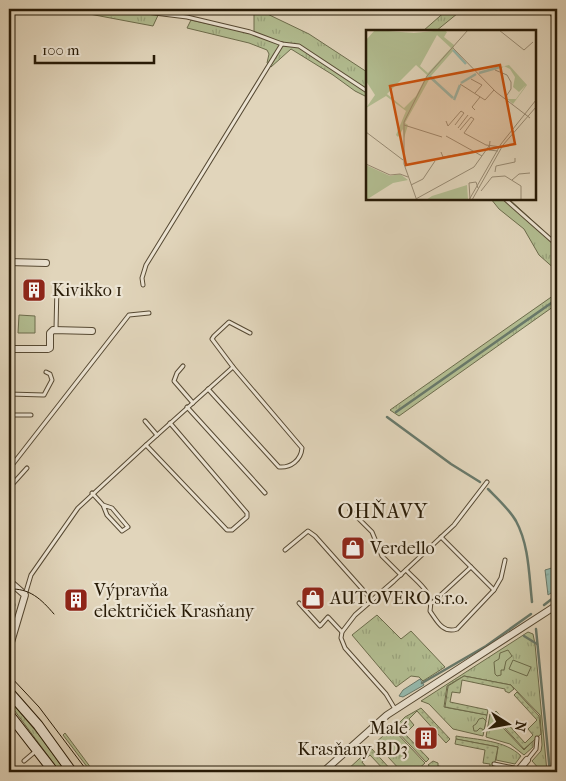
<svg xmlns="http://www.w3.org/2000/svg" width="566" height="781" font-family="'IM FELL French Canon',serif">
  <defs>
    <pattern id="grass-tufts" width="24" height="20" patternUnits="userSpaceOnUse" patternTransform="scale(1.25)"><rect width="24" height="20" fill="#b2bd91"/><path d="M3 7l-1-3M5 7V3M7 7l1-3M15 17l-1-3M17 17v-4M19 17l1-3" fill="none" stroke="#99a27c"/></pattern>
    <pattern id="garden-dots" width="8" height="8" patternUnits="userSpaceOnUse" patternTransform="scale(1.25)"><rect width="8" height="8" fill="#b2bd91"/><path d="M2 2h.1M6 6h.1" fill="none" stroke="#99a27c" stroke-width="1.8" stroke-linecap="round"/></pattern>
    <pattern id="water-ripples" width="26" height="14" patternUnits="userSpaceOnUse" patternTransform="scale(1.25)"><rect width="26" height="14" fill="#95b9ad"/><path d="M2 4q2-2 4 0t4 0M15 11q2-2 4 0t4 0" fill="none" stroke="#809e93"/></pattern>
  </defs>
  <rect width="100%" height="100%" fill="#e1d5bb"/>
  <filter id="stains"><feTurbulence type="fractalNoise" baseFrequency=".004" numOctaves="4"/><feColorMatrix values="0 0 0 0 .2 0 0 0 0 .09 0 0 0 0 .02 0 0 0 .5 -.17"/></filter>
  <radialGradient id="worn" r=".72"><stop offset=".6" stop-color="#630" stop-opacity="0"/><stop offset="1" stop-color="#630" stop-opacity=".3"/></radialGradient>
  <g fill="url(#grass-tufts)" stroke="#6c6c4c">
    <path d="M53,9H164L176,11L174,13L160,11L153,26L84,13Z"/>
    <path d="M235,9H257L309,34L367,72V97L355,91L333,75L291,49L271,67L267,63L269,54L267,50L249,43L187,28L191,20L254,34V13Z"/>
    <path d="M448,9H463L436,31H423Z"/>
    <path d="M546,9H557V25Z"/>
    <path d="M491,199H509L557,243V271L539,255L524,229L499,209Z"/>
    <path d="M557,293V304L399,416L390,410Z"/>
    <path d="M13,595L15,605L9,627V596Z"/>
    <path d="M377,615L401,639L411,631L445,667L423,681L419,677L411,676L396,687L352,635Z"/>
    <path d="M528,632L533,634L535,644L547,772H542L532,761L541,751L542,745L540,715L511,685L464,676L447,686L444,707L487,715L483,736L453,729L429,704L421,701Z"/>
    <path d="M9,699L39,735L66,772H60L9,703Z"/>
    <path d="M490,714L524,750L533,741V747L524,755L510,744L486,737Z"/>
    <path d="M392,728L425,763L415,772H402L375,743Z"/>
    <path d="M65,733L94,772H91L63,735Z"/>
    <path d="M456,736C478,740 505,740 521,756L515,764L496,760L498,747L456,739Z"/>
  </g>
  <g fill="#b2bd91" stroke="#6c6c4c">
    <path d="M19,315L35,316V333H18Z"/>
    <path d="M508,650L512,656L506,661L504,670H501V675L497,676L495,674L494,662L499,659L500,653Z"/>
    <path d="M513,660L531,667L527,676L509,669Z"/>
    <path d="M483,718L486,721L484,730L480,728L477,731H474L473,726L476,724L479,719Z"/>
  </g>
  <g fill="url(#garden-dots)" stroke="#6c6c4c">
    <path d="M464,676L511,685L514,689L509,693L505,691V689L462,680L460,693L452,692L450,702L488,710L487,715L445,707L448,686Z"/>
    <path d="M517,692L539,716L541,734L524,749L493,715L496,711L525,743L533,735L528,729L537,720L514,695Z"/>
    <path d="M421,708L450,739L446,743L417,711L409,719L414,725L405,734L429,759L426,762L394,728L405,717Z"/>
    <path d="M456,739L498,747L493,772H489L490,764L483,763L485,750L455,744Z"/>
    <path d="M371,748L393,772H386L370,755L362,762L367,768L363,772H347L346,771Z"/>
    <path d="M433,761L438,763V766L472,772C459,772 438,775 428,765Z"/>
  </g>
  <g fill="url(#water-ripples)" stroke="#69796a">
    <path d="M555,567L557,571V589L548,595L545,570Z"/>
    <path d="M420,679L424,685L403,697L399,696L403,690Z"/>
  </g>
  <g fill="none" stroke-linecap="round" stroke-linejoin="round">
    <g stroke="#69796a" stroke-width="2.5">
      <path d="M396,412L557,299"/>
      <path d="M387,417L451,464L480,482"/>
      <path d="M488,489C498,499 509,509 516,521C529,545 529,575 532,602"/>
      <path d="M544,605L557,595"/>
      <path d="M536,629L550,772"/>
      <path d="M524,636L537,644"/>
      <path d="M422,683L486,646L531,614"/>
    </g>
    <g stroke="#564933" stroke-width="5">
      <g id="lane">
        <path d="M122,9L187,17L250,32L282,44L299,46L367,91"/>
        <path d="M505,199L557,245"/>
        <path d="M143,285L142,278L146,265L282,44"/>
        <path d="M56,329L57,285"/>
        <path d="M183,366L177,373L174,381L193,403"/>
        <path d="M208,389L279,467C291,468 301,460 302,448L233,367L212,339L214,336L229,322L250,333"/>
        <path d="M9,394L44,395L52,380L50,374L46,372"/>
        <path d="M187,407L265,493"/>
        <path d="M9,415H31"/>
        <path d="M145,421L157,435"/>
        <path d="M146,445L233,367"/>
        <path d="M9,469L129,315L149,313"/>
        <path d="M9,488L27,468"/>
        <path d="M92,493L103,505L107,515L122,531L128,527L112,508L103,505"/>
        <path d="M350,510L372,532L382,556L401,575"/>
        <path d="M441,537L494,590"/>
        <path d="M285,550L308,531L315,536L372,600"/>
        <path d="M406,570C418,583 434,592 430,611C437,621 443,634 457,629L494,590L501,578L505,560"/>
        <path d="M25,595L31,575L78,508L146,445L227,530H232L247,517V513L170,423"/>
        <path d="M299,603L320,626L328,617L342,632"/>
        <path d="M432,603L471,567"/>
        <path d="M395,709L386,694L345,648L341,638L342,632L355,615L394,581L454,525L487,482"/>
        <path d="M528,759L536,749L537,738"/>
        <path d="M24,761L37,750"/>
        <path d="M494,764L514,768L518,771"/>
      </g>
    </g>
    <g stroke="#564933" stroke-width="8">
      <g id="street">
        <path d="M9,262L46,263"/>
        <path d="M9,349H48L50,348V333L53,330L92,331"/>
        <path d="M9,581L25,595L9,649"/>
        <path d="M323,772L387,715L557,605"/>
        <path d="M517,772L527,760"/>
      </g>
    </g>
    <g stroke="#271a06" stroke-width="11">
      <g id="secondary">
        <path d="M9,692L38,725L72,772"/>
        <path d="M9,714L54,772"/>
      </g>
    </g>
    <use href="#lane" stroke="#ece4d3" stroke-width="3"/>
    <use href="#street" stroke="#ece4d3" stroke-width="6"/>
    <use href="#secondary" stroke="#ece4d3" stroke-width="9"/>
    <g stroke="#271a06" stroke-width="1">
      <path d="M9,589C30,588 41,599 54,614"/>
      <path d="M9,675L39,707L88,772"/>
    </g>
  </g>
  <defs>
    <g id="building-square" transform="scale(1.25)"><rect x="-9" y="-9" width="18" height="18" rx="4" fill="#8f2418" stroke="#ece4d3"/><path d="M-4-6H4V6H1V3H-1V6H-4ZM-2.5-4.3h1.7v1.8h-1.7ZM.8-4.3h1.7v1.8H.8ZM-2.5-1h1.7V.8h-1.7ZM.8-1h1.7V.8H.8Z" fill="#fff"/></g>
    <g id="shop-square" transform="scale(1.25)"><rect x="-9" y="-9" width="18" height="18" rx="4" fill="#8f2418" stroke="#ece4d3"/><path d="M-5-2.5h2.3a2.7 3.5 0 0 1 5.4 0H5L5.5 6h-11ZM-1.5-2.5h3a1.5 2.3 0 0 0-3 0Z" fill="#fff"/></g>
  </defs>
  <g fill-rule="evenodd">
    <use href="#building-square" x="34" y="290"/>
    <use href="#shop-square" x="353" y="548"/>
    <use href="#shop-square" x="313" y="598"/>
    <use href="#building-square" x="76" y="600"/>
    <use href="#building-square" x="426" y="738"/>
  </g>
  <g text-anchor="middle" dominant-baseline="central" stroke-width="4.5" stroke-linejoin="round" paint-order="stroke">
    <g font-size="18" fill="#271a06" stroke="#ece4d3" text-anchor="start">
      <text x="52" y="290">Kivikko 1</text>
      <text x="370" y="548">Verdello</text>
      <text x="94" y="590">Výpravňa<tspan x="94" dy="21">električiek Krasňany</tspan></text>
      <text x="330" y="598">AUTOVERO s.r.o.</text>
      <text x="408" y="728" text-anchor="end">Malé<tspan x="408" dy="21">Krasňany BD3</tspan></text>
    </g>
    <g font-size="20" letter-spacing="1" fill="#271a06" stroke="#ece4d3">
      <text x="383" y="511">OHŇAVY</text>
    </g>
  </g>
  <g transform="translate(366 30)">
    <rect width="170" height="170" fill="#e1d5bb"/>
    <path d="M9,0L48,3L78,0L81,2L78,7L88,15L87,21L65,46L87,69L64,48L39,93L42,95L38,108L37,99L32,107L30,105L40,81L20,66L0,78L9,65L0,51V10ZM71,5L85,18L62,43L54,36ZM50,35L61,45L50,66L38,78L21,64ZM143,35L161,55L147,74L141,69H150L160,55L153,62L147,57L149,47L144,39L138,36L134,40L135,37ZM0,135L24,146L34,144L42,150L27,153L0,170Z" fill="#b2bd91" fill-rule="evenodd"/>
    <path d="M101,155L102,170H60L66,166Z" fill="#b2bd91"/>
    <path fill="none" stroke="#95b9ad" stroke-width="2.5" d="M87,20L100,34M113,43L134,37M63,46L87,68M95,53L110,44M88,70L94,55"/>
    <path fill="none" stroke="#978a73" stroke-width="1" d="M133,0L158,20L167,12M86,17L130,62L164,88M129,40L141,45L145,52V59L139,68M105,49L116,55L109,63M94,54L119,70L128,60M109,80L106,77L114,67M108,89L98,103L120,115L135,117M80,91L82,96L95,81L98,83L89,95M38,95L76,107M92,98L102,85M94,100L105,87L108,89M0,102L37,130M80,106L116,126M124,111L123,120L132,121M75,122L77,127L106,122M0,134L24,145L34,144L42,147M129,142L130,136L149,132V128M126,147L139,146L155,156V170M146,150L153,144L164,143M45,155L57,149L69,131M115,161L126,147M50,168L38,134V92L61,46L102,0M104,169L103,153L110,152L112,158M48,170L108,137L123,116M103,170L135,114L170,70M106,170L137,115L170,77"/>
    <path fill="#cb500b" fill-opacity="0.15" stroke="#cb500b" stroke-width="2.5" d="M134,35L149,114L40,135L24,56Z"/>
    <rect width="170" height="170" fill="none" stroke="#271a06" stroke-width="2.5"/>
  </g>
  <rect width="566" height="781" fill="none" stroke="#e1d5bb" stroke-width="30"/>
  <rect x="10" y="10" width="546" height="761" fill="none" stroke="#271a06" stroke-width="2.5"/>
  <rect x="15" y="15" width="536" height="751" fill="none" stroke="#271a06"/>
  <g transform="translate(508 724) rotate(101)" stroke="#ece4d3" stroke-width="4" paint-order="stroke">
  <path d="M0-4L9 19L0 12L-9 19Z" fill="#271a06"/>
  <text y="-8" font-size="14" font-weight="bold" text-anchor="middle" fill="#271a06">N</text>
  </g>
  <path d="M35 55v8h119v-8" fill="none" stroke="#271a06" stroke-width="2.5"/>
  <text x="42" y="55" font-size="15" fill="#271a06" stroke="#ece4d3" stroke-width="4" paint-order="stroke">100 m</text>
  <rect width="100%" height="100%" filter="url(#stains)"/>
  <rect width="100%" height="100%" fill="url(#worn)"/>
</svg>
